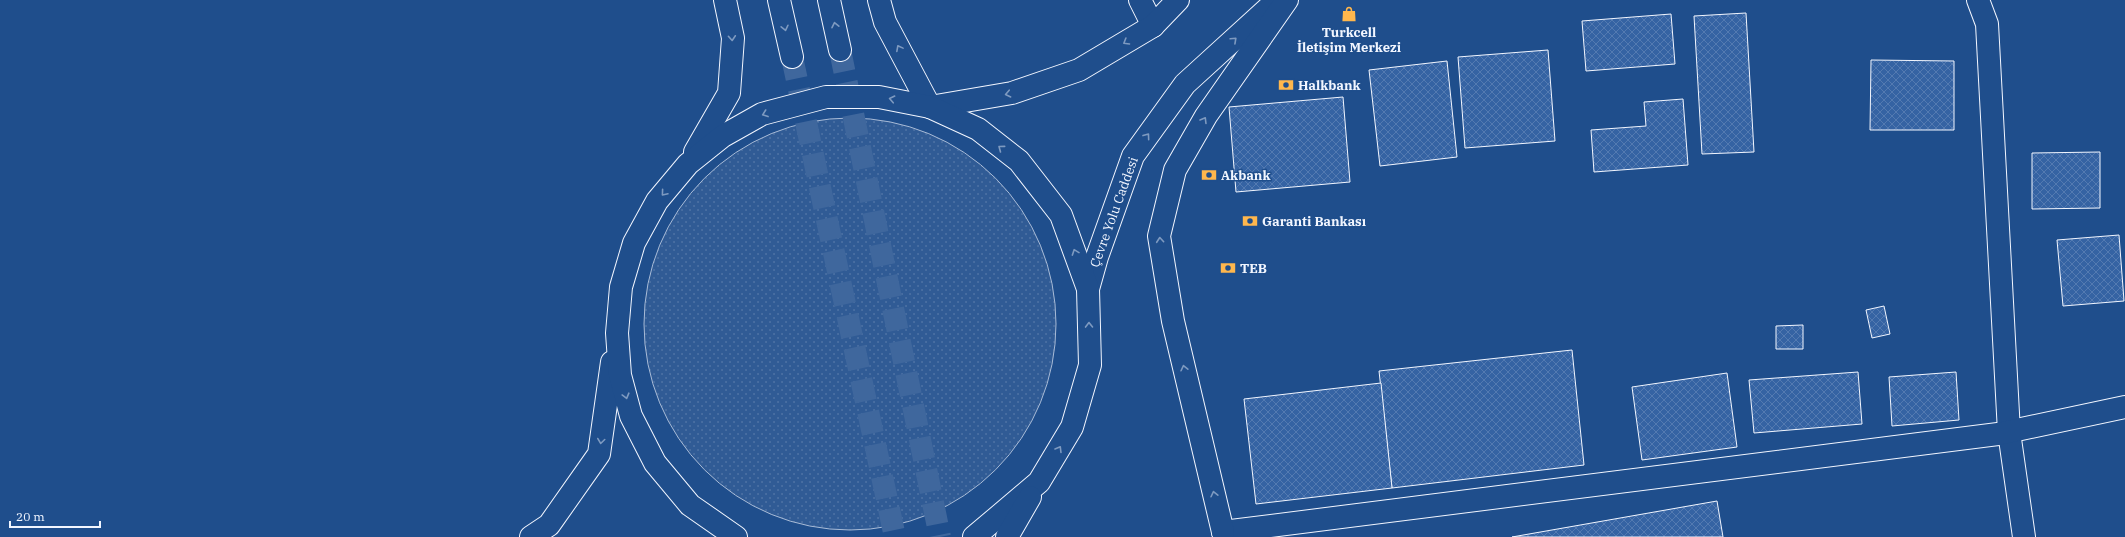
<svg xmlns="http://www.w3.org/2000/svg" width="2125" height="537" font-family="'IBM Plex Serif',serif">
  <defs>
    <pattern id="green-dots" width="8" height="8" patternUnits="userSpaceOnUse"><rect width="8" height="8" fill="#305b95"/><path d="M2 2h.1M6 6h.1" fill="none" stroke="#4e73a5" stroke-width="1.8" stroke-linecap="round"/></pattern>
    <pattern id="building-cross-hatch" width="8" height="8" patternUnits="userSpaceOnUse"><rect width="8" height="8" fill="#3563a3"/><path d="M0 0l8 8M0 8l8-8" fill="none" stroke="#537ab1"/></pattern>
  </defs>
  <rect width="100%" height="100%" fill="#1f4e8c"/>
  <circle fill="url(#green-dots)" stroke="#a8bbd7" cx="850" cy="324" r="206"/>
  <g fill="url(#building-cross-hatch)" stroke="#f2f6ff">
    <path d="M1746,13L1754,152L1702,154L1694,16Z"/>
    <path d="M1671,14L1675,64L1586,71L1582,21Z"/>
    <path d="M1548,50L1555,141L1465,148L1458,57Z"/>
    <path d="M1871,60L1954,61V130H1870Z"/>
    <path d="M1447,61L1457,157L1380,166L1369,70Z"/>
    <path d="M1343,97L1350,182L1236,192L1229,107Z"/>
    <path d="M1683,99L1688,165L1594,172L1591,130L1646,126L1644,102Z"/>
    <path d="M2100,152V208L2032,209V153Z"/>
    <path d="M2119,235L2124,301L2063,306L2057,240Z"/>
    <path d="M1884,306L1890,334L1872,338L1866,310Z"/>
    <path d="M1803,325V349H1776V326Z"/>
    <path d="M1572,350L1584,465L1392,488L1379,371Z"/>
    <path d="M1858,372L1862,424L1754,433L1749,380Z"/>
    <path d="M1956,372L1959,420L1892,426L1889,377Z"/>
    <path d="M1727,373L1737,447L1642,460L1632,387Z"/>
    <path d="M1381,383L1392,488L1256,504L1244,399Z"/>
    <path d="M1717,501L1723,537H1512Z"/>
  </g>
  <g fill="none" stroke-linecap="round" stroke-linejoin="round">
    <g stroke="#3f679d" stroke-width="22" stroke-dasharray="22 11" stroke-linecap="butt">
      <path d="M840,50L940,537"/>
      <path d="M792,57L895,537"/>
    </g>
    <g stroke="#f2f6ff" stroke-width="24">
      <g id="street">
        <path d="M1978,0L1987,24L2009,432L2024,537"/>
        <path d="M1223,532L1998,434L2125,407"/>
      </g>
    </g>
    <g stroke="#f2f6ff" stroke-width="24">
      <path id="secondary" d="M1140,0L1153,26"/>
    </g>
    <g stroke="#f2f6ff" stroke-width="24">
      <g id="highway">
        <path d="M779,0L792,57"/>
        <path d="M829,0L840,50"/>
        <path d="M879,0L885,22L930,107"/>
        <path d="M930,107L1012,93L1079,70L1153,26L1178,0"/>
        <path d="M695,152L729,93L733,38L725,0"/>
        <path d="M1088,289L1097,257L1133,156L1185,84L1275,2"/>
        <path d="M1223,532L1173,321L1159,236L1175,170L1206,116L1287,0"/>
        <path d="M531,537L549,525L599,454L612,362"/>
        <path d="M736,537L690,505L655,463L631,416L620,375L617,333L621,287L634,243L657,201L688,164L723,136L762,114L826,97H879L930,107L978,129L1019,161L1061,215L1088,289L1090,365L1072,427L1039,482L974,537"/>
        <path d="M1007,537L1030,497"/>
      </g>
    </g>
    <use href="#street" stroke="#1f4e8c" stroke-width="22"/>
    <use href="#secondary" stroke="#1f4e8c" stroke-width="22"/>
    <use href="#highway" stroke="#1f4e8c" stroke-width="22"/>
  </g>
  <defs><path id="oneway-chevron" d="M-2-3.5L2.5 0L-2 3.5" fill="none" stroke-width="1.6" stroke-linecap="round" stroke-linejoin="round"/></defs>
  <g stroke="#7e9ac0">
    <use href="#oneway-chevron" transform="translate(835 25) rotate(-102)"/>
    <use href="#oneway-chevron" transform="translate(785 28) rotate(77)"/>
    <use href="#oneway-chevron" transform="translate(732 38) rotate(86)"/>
    <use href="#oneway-chevron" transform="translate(1234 40) rotate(-43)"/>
    <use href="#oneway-chevron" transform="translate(1126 42) rotate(149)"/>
    <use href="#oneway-chevron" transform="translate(899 48) rotate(-118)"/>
    <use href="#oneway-chevron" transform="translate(1008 94) rotate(168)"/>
    <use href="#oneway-chevron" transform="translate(892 99) rotate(-168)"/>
    <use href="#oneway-chevron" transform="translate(765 114) rotate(160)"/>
    <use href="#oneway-chevron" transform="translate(1204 120) rotate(-59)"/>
    <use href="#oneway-chevron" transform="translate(1147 136) rotate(-54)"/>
    <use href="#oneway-chevron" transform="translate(1001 148) rotate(-143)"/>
    <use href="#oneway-chevron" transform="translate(664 193) rotate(130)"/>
    <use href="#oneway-chevron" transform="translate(1160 240) rotate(-95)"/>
    <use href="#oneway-chevron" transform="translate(1075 252) rotate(-110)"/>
    <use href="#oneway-chevron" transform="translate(1089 325) rotate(-91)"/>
    <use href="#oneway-chevron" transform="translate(1184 368) rotate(-103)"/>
    <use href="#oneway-chevron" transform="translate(626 396) rotate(75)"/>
    <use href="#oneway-chevron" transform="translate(601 441) rotate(98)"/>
    <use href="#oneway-chevron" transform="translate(1059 449) rotate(-59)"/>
    <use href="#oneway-chevron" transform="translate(1214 494) rotate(-103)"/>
  </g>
  <defs>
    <g id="shop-bare" transform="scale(1.2)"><path d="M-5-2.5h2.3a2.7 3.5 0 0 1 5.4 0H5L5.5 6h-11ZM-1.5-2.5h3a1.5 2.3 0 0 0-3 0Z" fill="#ffb74d" stroke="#1f4e8c" stroke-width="2.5" paint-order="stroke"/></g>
    <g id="bank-bare" transform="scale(1.2)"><path d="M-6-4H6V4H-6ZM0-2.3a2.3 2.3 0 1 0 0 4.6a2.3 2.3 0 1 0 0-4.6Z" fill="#ffb74d" stroke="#1f4e8c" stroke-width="2.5" paint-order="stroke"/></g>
  </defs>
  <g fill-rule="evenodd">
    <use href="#shop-bare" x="1349" y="14"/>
    <use href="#bank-bare" x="1286" y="85"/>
    <use href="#bank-bare" x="1209" y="175"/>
    <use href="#bank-bare" x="1250" y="221"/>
    <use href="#bank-bare" x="1228" y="268"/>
  </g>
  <g text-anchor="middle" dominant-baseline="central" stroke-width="3" stroke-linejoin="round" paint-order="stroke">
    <g font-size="13" font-weight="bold" fill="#f2f6ff" stroke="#1f4e8c" text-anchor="start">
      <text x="1349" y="32" text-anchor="middle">Turkcell<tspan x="1349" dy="15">İletişim Merkezi</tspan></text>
      <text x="1298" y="85">Halkbank</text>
      <text x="1221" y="175">Akbank</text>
      <text x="1262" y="221">Garanti Bankası</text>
      <text x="1240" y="268">TEB</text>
    </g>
    <g font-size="13" fill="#f2f6ff" stroke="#1f4e8c">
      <text transform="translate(1114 212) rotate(-70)">Çevre Yolu Caddesi</text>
    </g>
  </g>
  <path d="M10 521v6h90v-6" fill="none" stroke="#f2f6ff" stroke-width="2"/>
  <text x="16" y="521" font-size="12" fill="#f2f6ff" stroke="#1f4e8c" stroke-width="3" paint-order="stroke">20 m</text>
</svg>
